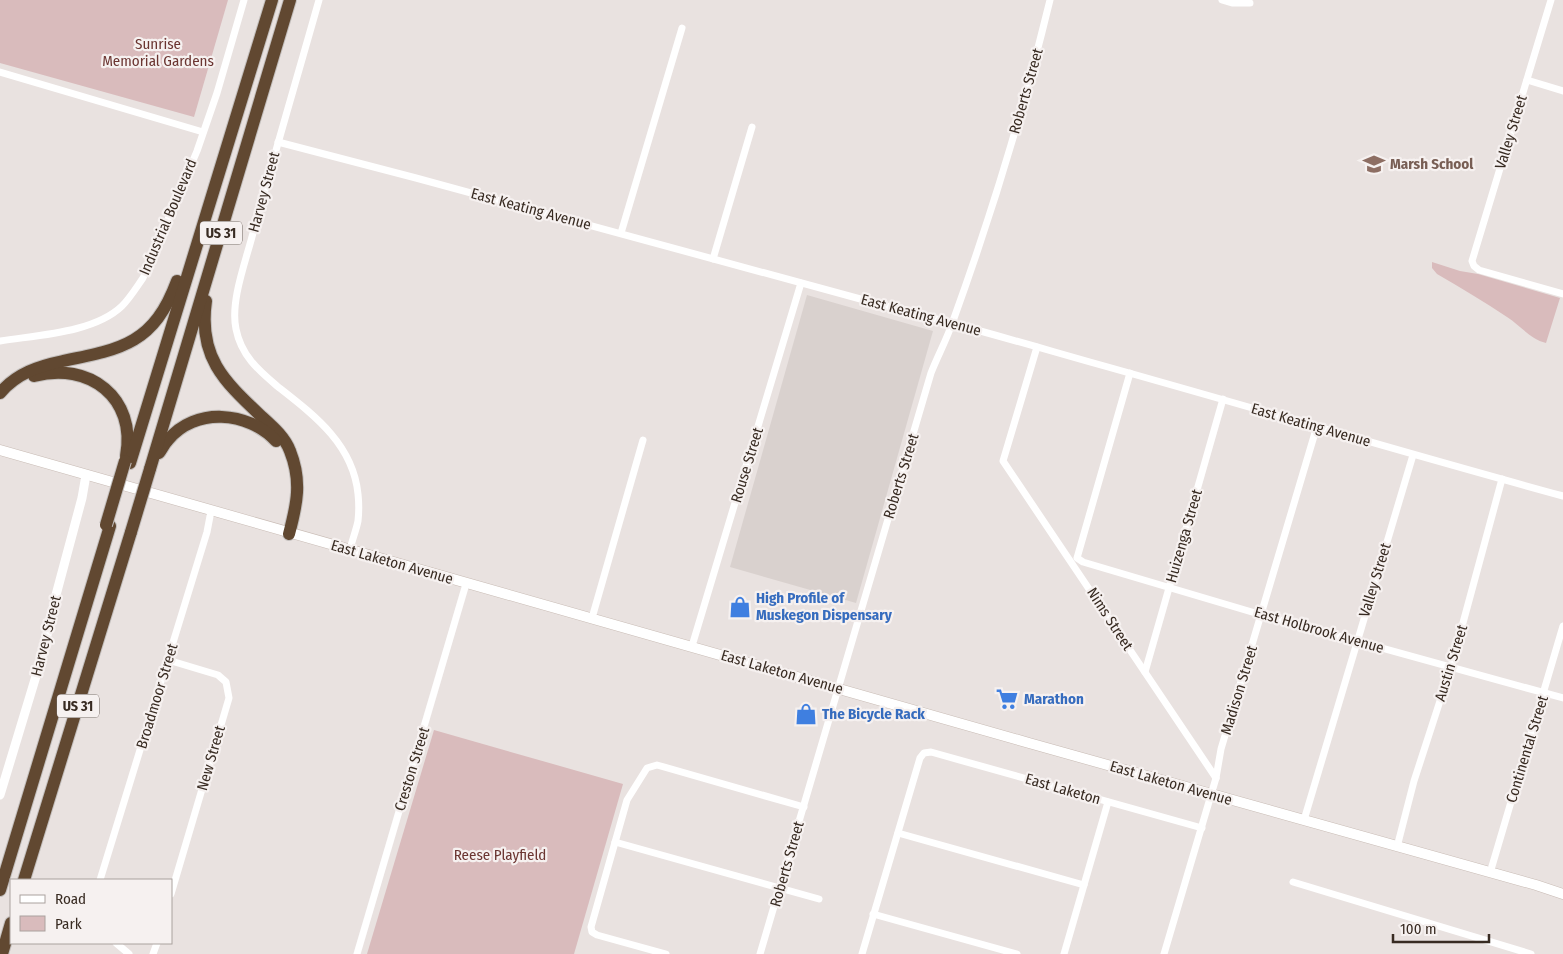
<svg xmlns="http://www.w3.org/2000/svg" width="1563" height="954" font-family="'Fira Sans Condensed',sans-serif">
  <rect width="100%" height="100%" fill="#e9e2e0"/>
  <path fill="#d9d1ce" d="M807,295L933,331L856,603L730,567Z"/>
  <g fill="#d9bbbc">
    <path d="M0,0H228L194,117L0,63Z"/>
    <path d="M1432,262L1460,271L1478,274L1560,298L1546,343C1530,339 1521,326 1507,317C1485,302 1461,288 1437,274L1432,268Z"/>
    <path d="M434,730L623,784L574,954H367Z"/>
  </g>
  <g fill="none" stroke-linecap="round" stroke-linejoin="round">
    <g stroke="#c8bbb4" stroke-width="11">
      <path id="secondary" d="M0,450L1029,743L1536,885L1563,894"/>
    </g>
    <g stroke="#c3bfbd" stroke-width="14">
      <g id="motorway">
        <path d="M206,301C198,357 224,381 261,416C272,426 285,437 290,451C302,481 297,504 289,534"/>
        <path d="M34,376C89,361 137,398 126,456"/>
        <path d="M0,393C17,373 39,366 63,361C123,349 154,343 177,281"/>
        <path d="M159,453C162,449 164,444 168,440C195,407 248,411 276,441"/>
        <path d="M130,463L272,0"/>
        <path d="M150,469L290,0"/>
        <path d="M24,880L131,532"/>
        <path d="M0,890L110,526"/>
        <path d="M2,954L11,923"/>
      </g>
    </g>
    <g stroke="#fff" stroke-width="7">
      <path d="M319,0C297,78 274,155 253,233C246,261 230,301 236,329C241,355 258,370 277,386C314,415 353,444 358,494C359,503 359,512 358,521C356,531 352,540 350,550"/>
      <path d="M1222,0L1232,3H1250"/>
      <path d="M1551,0L1472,261L1474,266L1479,270L1563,294"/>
      <path d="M0,72L203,132"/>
      <path d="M1527,80L1563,91"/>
      <path d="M278,142L416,178L886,306C955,323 1023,343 1090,362C1248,406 1405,453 1563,496"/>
      <path d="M621,233L682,28"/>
      <path d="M713,259L752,127"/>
      <path d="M0,341C37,335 94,333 122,306C130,298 136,288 143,278L197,151L217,93L244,0"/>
      <path d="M1037,347L1003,461L1216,778"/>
      <path d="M1130,373L1077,558L1083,562L1262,615L1563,698"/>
      <path d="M592,618L643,440"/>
      <path d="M692,646L801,283"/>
      <path d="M168,660L218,675L226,682L229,698L171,894"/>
      <path d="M1145,672L1223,399"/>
      <path d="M1304,820L1413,455"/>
      <path d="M898,833L1084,885"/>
      <path d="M615,842L819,899"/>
      <path d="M1397,847L1414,781L1451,667L1502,479"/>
      <path d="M1490,873L1563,626"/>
      <path d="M100,880L207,532L211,511"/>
      <path d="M1293,882L1531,954"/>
      <path d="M873,914L1017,954"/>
      <path d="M116,943L129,954"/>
      <path d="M153,954L157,943"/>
      <path d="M357,954L466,584"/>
      <path d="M666,954L597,935L592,932L591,927L627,800L647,768L657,765L804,807"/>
      <path d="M760,954L931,373C938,355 947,339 953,321C991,216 1024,108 1050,0"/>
      <path d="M862,954L920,758L924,753L931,752L1202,828"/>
      <path d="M1064,954L1108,802"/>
      <path d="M1164,954L1216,778L1221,749L1317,426"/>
    </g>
    <path stroke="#fff" stroke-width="9" d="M0,795L43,653L56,595L82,498L86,475"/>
    <use href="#secondary" stroke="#fff" stroke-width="10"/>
    <use href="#motorway" stroke="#614831" stroke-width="12"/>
    <g stroke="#c3bfbd" stroke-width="14" stroke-linecap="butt">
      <g id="motorway-bridge">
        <path d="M106,525L125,461"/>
        <path d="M131,532L150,469"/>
      </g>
    </g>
    <use href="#motorway-bridge" stroke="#614831" stroke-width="12"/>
  </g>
  <defs>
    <g id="school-bare" transform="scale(1.725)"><path d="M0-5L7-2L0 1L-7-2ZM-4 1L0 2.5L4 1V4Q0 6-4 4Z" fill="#8d6e63" stroke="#f6f1f0" stroke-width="2.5" paint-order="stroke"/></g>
    <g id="shop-bare" transform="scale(1.725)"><path d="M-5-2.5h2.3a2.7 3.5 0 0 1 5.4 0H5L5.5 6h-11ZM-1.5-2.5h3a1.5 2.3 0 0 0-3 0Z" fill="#3f7fe0" stroke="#f6f1f0" stroke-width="2.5" paint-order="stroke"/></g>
    <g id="supermarket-bare" transform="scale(1.725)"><path d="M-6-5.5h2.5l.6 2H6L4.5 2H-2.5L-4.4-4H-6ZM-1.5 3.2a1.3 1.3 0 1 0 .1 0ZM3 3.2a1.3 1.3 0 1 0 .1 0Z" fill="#3f7fe0" stroke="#f6f1f0" stroke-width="2.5" paint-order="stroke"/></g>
  </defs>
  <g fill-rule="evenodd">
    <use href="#school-bare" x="1374" y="164"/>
    <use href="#shop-bare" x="740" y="607"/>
    <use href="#supermarket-bare" x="1007" y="699"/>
    <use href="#shop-bare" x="806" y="714"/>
  </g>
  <g text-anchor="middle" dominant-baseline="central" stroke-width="4.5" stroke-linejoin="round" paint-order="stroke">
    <g fill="#f6f1f0" stroke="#716660" stroke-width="1">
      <rect x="200" y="221.5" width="42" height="23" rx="4"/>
      <rect x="57" y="694.5" width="42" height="23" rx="4"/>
    </g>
    <g font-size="14" font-weight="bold" fill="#382b22">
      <text x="221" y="233">US 31</text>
      <text x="78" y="706">US 31</text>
    </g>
    <g font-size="15" fill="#6b3531" stroke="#f6f1f0">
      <text x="158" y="44">Sunrise<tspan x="158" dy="17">Memorial Gardens</tspan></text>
      <text x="500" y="855">Reese Playfield</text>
    </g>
    <g font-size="15" fill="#382b22" stroke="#f6f1f0">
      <text transform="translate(1026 91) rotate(-74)">Roberts Street</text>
      <text transform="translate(1511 132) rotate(-73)">Valley Street</text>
      <text transform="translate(264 192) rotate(-75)">Harvey Street</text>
      <text transform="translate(531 209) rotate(15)">East Keating Avenue</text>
      <text transform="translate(168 217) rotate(-67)">Industrial Boulevard</text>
      <text transform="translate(921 315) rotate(15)">East Keating Avenue</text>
      <text transform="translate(1311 425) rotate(16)">East Keating Avenue</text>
      <text transform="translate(747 465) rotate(-73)">Rouse Street</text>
      <text transform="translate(901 476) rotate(-73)">Roberts Street</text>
      <text transform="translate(1184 536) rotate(-74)">Huizenga Street</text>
      <text transform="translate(392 562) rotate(16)">East Laketon Avenue</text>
      <text transform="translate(1375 580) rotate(-73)">Valley Street</text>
      <text transform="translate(1110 619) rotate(57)">Nims Street</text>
      <text transform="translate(1319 630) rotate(16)">East Holbrook Avenue</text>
      <text transform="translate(46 636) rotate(-76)">Harvey Street</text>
      <text transform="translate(1451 663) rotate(-73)">Austin Street</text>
      <text transform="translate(782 672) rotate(16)">East Laketon Avenue</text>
      <text transform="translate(1239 690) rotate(-73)">Madison Street</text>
      <text transform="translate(157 696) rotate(-73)">Broadmoor Street</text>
      <text transform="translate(1527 749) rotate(-73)">Continental Street</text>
      <text transform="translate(211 758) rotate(-74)">New Street</text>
      <text transform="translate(412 769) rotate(-73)">Creston Street</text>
      <text transform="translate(1171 783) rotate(16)">East Laketon Avenue</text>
      <text transform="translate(1063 789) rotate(16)">East Laketon</text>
      <text transform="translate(787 864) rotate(-74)">Roberts Street</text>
    </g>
    <g font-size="15" font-weight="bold" fill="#785e54" stroke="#f6f1f0" text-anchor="start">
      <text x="1390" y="164">Marsh School</text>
    </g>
    <g font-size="15" font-weight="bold" fill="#366cbe" stroke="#f6f1f0" text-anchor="start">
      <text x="756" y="598">High Profile of<tspan x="756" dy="17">Muskegon Dispensary</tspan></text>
      <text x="1024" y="699">Marathon</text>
      <text x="822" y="714">The Bicycle Rack</text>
    </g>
  </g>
  <rect x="10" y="879" width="162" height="65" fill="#f6f1f0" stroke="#aaa29e"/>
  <rect x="20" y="895" width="25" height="8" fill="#ffffff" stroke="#aaa29e"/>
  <text x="55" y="904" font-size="15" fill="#382b22">Road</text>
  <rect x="20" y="916" width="25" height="15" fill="#d9bbbc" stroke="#aaa29e"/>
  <text x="55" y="929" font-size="15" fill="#382b22">Park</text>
  <path d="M1393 934v8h96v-8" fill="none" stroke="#382b22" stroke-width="2.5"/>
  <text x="1400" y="934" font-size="15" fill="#382b22" stroke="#f6f1f0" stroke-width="4" paint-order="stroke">100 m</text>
</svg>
